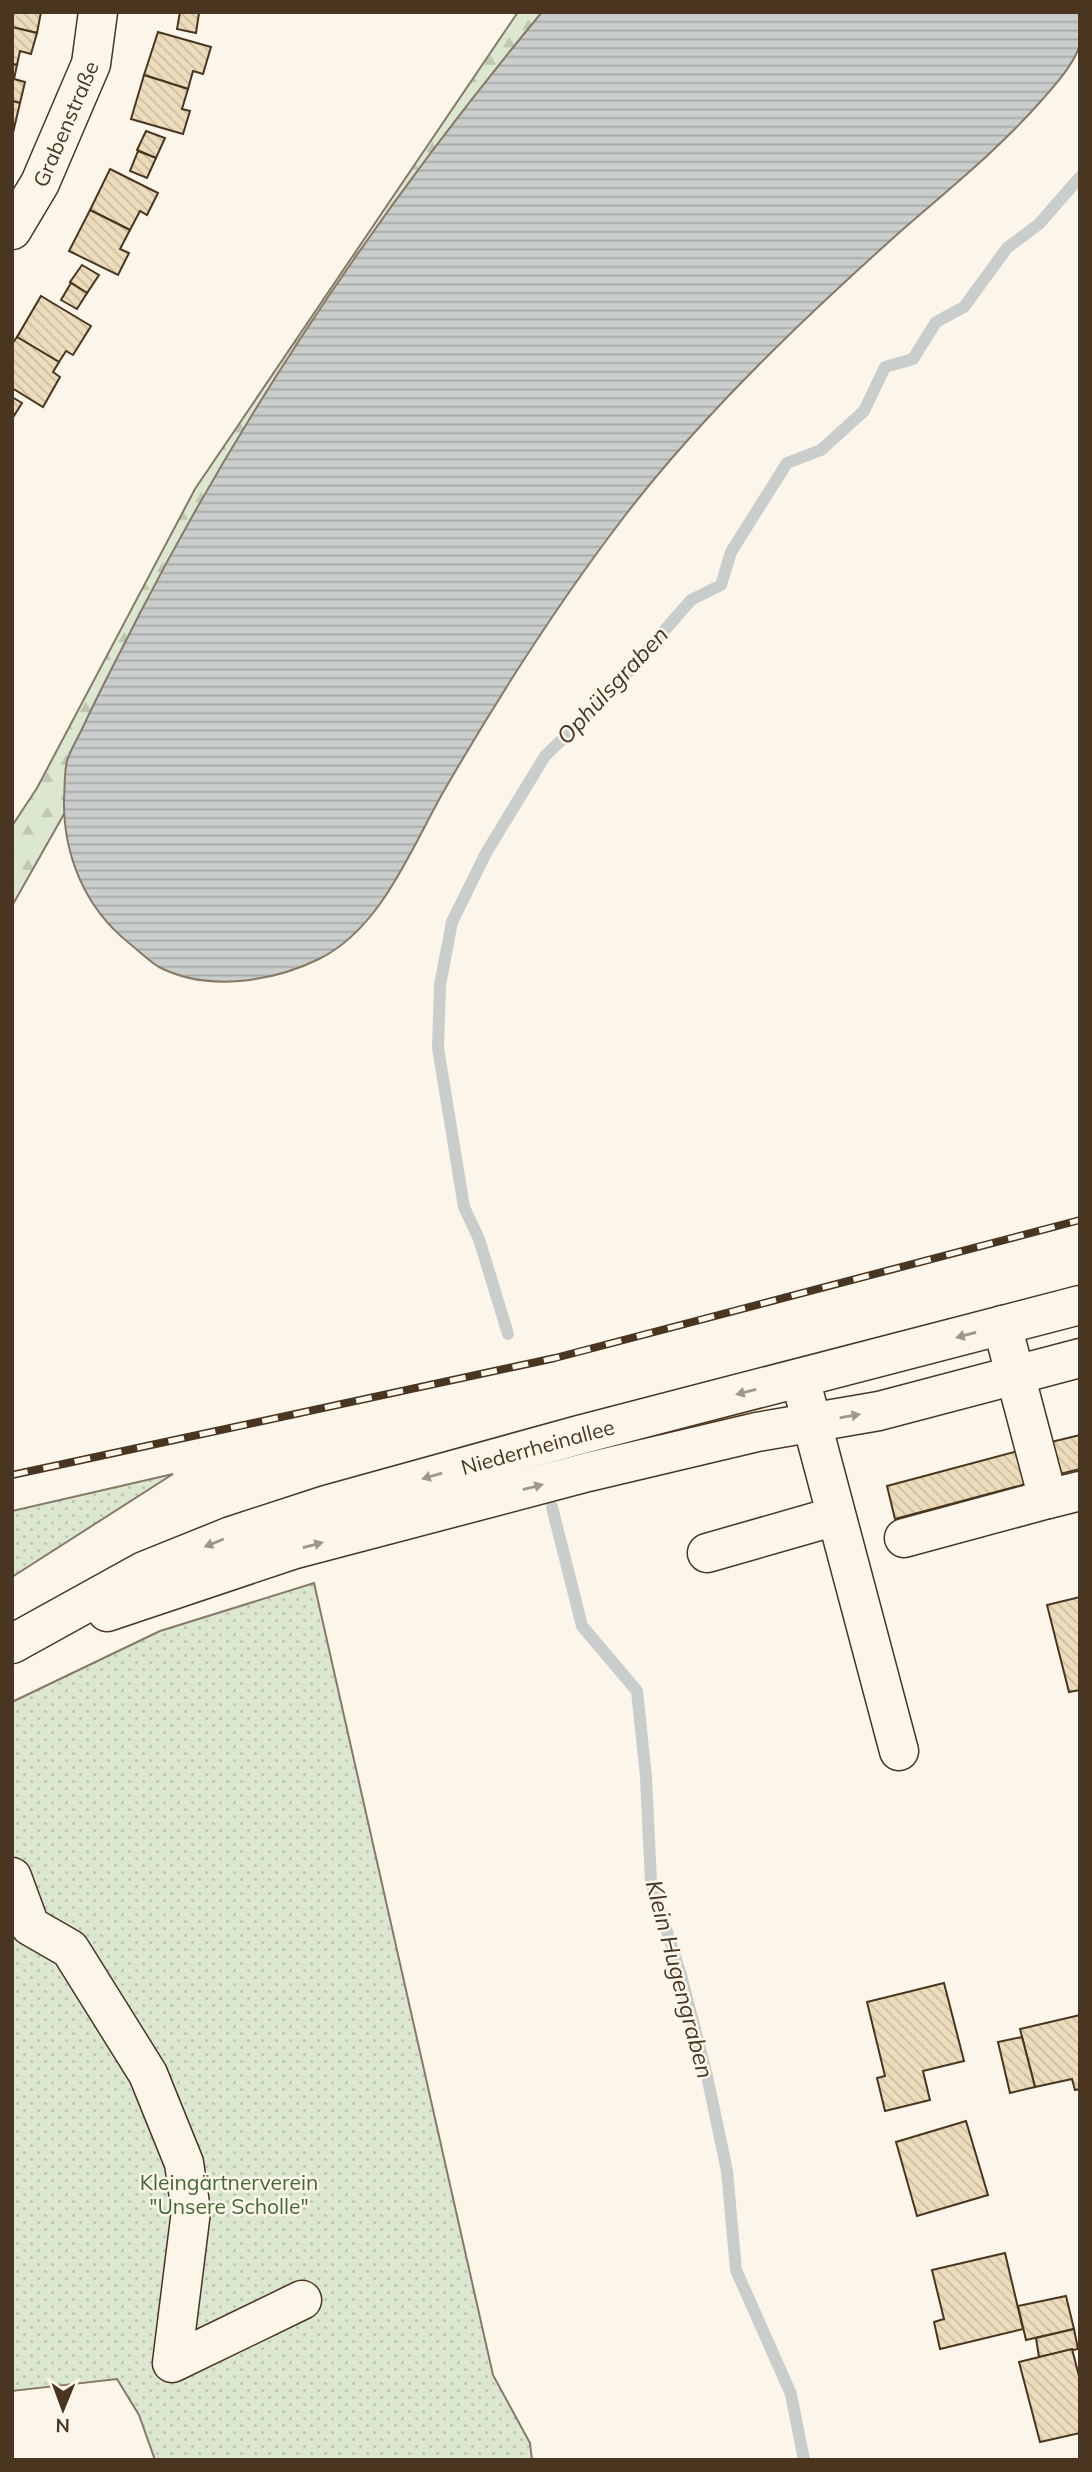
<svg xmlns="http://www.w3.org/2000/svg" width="1092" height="2472" font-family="Mulish,sans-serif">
  <defs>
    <pattern id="forest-firs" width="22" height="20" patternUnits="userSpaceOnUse" patternTransform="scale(1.75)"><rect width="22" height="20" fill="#dce7d0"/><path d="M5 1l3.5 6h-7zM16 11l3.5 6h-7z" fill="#bec7b2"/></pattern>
    <pattern id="garden-dots" width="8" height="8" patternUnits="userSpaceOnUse" patternTransform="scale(1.75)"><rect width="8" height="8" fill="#dce7d0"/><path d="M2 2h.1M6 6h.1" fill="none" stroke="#bec7b2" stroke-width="1.8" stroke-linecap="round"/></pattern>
    <pattern id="water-rules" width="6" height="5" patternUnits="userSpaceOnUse" patternTransform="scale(1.75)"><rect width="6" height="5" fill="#c9cecd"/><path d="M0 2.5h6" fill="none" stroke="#a5a8a6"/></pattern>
    <pattern id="building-back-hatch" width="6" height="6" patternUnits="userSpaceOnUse" patternTransform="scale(1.75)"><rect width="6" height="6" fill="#ecdcbc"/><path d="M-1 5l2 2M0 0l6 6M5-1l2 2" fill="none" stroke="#ccbda1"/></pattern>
  </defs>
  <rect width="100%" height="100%" fill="#fbf6e9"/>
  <path fill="url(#forest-firs)" stroke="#887966" stroke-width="2" d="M518,12H577L244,496L12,906V826L37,788L195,489Z"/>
  <g fill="url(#garden-dots)" stroke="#887966" stroke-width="2">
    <path d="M173,1474L12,1577V1511Z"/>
    <path d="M314,1583L493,2375L530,2443L532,2460H155L139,2415L117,2379L12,2391V1702L160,1631Z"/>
  </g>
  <path fill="url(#water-rules)" stroke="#887966" stroke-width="2" d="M542,12H1080C1080,24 1082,39 1078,50C1070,69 1054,86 1041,101C999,149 949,189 901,231C806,316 705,412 627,513C560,600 500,694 445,789C411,848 382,928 319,959C272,982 207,992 159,967C149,961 139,951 129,943C85,908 63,855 64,799C65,787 64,773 67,761C70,750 78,738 83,727C101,688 121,651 140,613C251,398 388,198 542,12Z"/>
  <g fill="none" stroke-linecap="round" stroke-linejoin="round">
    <g stroke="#c9cecd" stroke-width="12">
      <path d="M508,1334L479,1239L464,1207L438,1048L440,985L452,922L486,853L545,756L609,694L691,600L721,585L731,552L787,463L821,450L864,411L885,367L913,359L936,322L964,307L1007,248L1039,224L1080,177"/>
      <path d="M552,1507L582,1626L637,1691L646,1777L651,1882L681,1975L707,2076L727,2171L736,2270L791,2394L804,2460"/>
    </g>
  </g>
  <g fill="url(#building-back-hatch)" stroke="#4a3520" stroke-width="2">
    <path d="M12,12H41L37,33L12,27Z"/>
    <path d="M180,12L199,13L196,33L177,29Z"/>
    <path d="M12,27L37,33L31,54L20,51L17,65L12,64Z"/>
    <path d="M158,32L211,47L203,74L193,71L188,89L144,75Z"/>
    <path d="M12,64L17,65L14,79L25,82L20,103L12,101Z"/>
    <path d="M144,75L188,89L182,109L190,111L183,134L131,119Z"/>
    <path d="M12,101L20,103L12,137Z"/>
    <path d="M146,131L165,138L156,158L137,150Z"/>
    <path d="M138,151L156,158L147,178L130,171Z"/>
    <path d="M110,169L158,193L147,215L140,211L130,230L90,210Z"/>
    <path d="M90,210L130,230L120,249L129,253L118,275L69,251Z"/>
    <path d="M82,265L99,275L87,293L70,282Z"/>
    <path d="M71,283L87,293L77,309L61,300Z"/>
    <path d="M41,296L91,326L73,355L66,351L59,362L17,337Z"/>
    <path d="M17,337L59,362L53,372L60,377L43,407L12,388V344Z"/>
    <path d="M12,397L22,403L12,419Z"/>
    <path d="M1080,1435V1469L1060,1474L1051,1442Z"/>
    <path d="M1018,1451L1026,1484L895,1519L887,1486Z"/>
    <path d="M1080,1597V1690L1069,1692L1047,1605Z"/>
    <path d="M944,1983L964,2061L923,2071L930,2100L885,2111L877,2078L885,2076L867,2002Z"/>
    <path d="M1080,2015V2089L1075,2090L1072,2079L1035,2087L1020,2029Z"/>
    <path d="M1022,2037L1035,2087L1010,2093L998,2042Z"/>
    <path d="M966,2121L988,2195L917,2216L896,2142Z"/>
    <path d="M1005,2253L1023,2329L940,2349L934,2322L944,2319L932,2270Z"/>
    <path d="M1066,2296L1074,2329L1026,2340L1018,2306Z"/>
    <path d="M1074,2329L1078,2349L1039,2357L1036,2338Z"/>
    <path d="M1072,2349L1080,2380V2433L1040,2442L1019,2362Z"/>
  </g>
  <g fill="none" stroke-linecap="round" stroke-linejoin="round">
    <g stroke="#4a3520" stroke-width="41">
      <g id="minor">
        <path id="s1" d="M12,230L40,183L91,64L98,12"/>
        <path d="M800,1378L899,1751"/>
        <path d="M1048,1499L1080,1491"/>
        <path d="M904,1538L1048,1499L1002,1325"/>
        <path d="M707,1553L836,1516"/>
        <path d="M12,1877L30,1926L70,1949L148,2074L184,2163L191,2211L172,2363L302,2300"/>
      </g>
    </g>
    <g stroke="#4a3520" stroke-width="41">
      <g id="major">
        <path d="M107,1612L292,1550L588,1472L757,1432L879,1411L1080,1358"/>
        <path id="s2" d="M12,1644L144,1571L231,1536L326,1505L579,1435L1080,1305"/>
      </g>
    </g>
    <use href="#minor" stroke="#fbf6e9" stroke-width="38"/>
    <use href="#major" stroke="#fbf6e9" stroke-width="38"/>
    <g stroke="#4a3520" stroke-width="8">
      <path id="rail" d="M12,1475L555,1358L1080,1220"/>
    </g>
    <use href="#rail" stroke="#fbf6e9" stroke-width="5" stroke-dasharray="16" stroke-linecap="butt"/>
  </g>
  <defs><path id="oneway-solid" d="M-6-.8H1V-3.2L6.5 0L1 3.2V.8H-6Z" transform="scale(1.75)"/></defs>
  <g fill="#a29684">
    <use href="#oneway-solid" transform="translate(966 1335) rotate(165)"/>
    <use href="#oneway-solid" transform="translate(746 1392) rotate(166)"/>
    <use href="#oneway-solid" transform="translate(850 1416) rotate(-10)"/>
    <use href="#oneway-solid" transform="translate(432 1476) rotate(164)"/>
    <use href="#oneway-solid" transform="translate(533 1487) rotate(-15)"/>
    <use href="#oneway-solid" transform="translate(214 1543) rotate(158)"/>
    <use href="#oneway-solid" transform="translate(313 1545) rotate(-15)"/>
  </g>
  <g text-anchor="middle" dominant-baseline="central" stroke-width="5" stroke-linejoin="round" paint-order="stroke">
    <g font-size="21" fill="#4a3520" stroke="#fbf6e9">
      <text stroke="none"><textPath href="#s1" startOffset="119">Grabenstraße</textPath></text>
      <text stroke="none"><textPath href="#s2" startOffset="564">Niederrheinallee</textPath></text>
    </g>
    <g font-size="21" fill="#436837" stroke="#fbf6e9">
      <text x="229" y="2182">Kleingärtnerverein<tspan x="229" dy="24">"Unsere Scholle"</tspan></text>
    </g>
    <g font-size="23" font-style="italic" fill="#4a3520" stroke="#fbf6e9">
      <text transform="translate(612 685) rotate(-47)">Ophülsgraben</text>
      <text transform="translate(680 1979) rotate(75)">Klein Hugengraben</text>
    </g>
  </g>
  <rect width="1092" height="2472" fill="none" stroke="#4a3520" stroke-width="28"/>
  <g transform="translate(63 2409) rotate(181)" stroke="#fbf6e9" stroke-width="5" paint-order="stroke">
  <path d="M0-5L12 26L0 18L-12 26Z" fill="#4a3520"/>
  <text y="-10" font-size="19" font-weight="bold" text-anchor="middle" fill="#4a3520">N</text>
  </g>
</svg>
